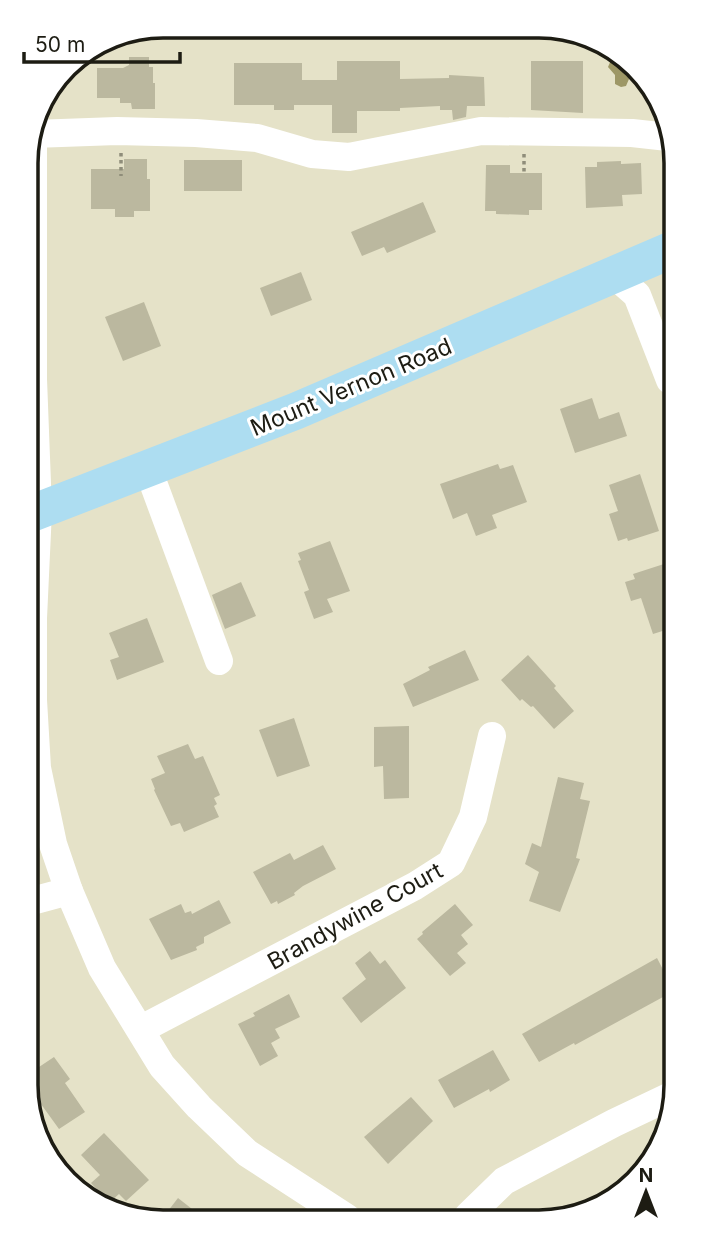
<svg xmlns="http://www.w3.org/2000/svg" width="702" height="1248" font-family="Inter,sans-serif">
  <rect width="100%" height="100%" fill="#e5e2c8"/>
  <path fill="#9d9766" d="M611,60L626,68L629,79L626,86L621,87L615,84V75L608,67Z"/>
  <g fill="#bbb89f">
    <path d="M129,57H149V67H153V83H155V109H132L131,103H120V98H97V68H123L129,65Z"/>
    <path d="M337,61H400V79L449,78V75L484,77L485,106H467L466,117L453,120L452,110H440V106L400,108V111H357V133H332V105H294V110H274V105H234V63H302V80H337Z"/>
    <path d="M531,61H583V113L531,110Z"/>
    <path d="M124,159H147V179H150V211H134V217H115V209H91V169H124Z"/>
    <rect x="184" y="160" width="58" height="31"/>
    <path d="M621,161V164L641,163L642,194L622,195L623,206L586,208L585,167H597V162Z"/>
    <path d="M486,165H510V173H542V210H529V215L496,214V211H485Z"/>
    <path d="M423,202L436,232L387,253L384,247L362,256L351,232Z"/>
    <path d="M301,272L312,300L271,316L260,288Z"/>
    <path d="M144,302L161,346L123,361L105,317Z"/>
    <path d="M592,398L599,419L619,412L627,436L575,453L560,409Z"/>
    <path d="M498,464L500,469L513,465L527,502L492,515L497,528L476,536L467,513L453,519L440,484Z"/>
    <path d="M640,474L659,531L628,541L627,538L618,541L609,514L618,511L609,485Z"/>
    <path d="M330,541L350,591L327,599L333,612L314,619L304,592L309,590L298,561L301,560L298,553Z"/>
    <path d="M667,563L672,577V628L653,634L641,598L631,601L625,582L635,579L633,574Z"/>
    <path d="M241,582L256,616L225,629L212,595Z"/>
    <path d="M147,618L164,662L117,680L110,660L119,657L109,633Z"/>
    <path d="M465,650L479,680L413,707L403,684L430,670L428,667Z"/>
    <path d="M528,655L556,686L554,688L574,711L554,729L533,706L531,707L522,699L520,701L501,680Z"/>
    <path d="M294,718L310,766L277,777L259,730Z"/>
    <path d="M409,726V798L384,799L383,766L374,767V727Z"/>
    <path d="M188,744L195,759L203,756L220,795L214,798L217,804L214,806L219,817L184,832L180,823L171,826L154,790L155,789L151,779L165,773L157,756Z"/>
    <path d="M558,777L584,783L580,799L590,801L576,858L580,859L560,912L529,901L539,872L525,864L532,843L541,847Z"/>
    <path d="M323,845L336,869L303,886L294,893L295,895L278,904L277,901L271,904L253,872L290,853L294,860Z"/>
    <path d="M219,900L231,923L204,937V943L196,947L197,950L171,960L149,919L181,904L185,913L191,911L192,914Z"/>
    <path d="M455,904L473,925L461,935L468,944L457,953L466,963L450,976L417,939L423,934L422,932Z"/>
    <path d="M370,951L380,964L385,960L406,988L361,1023L342,998L366,979L355,963Z"/>
    <path d="M657,958L674,991L575,1045L574,1043L539,1062L522,1034Z"/>
    <path d="M289,994L300,1017L275,1029L280,1038L271,1043L278,1056L260,1066L238,1024L255,1016L253,1013Z"/>
    <path d="M493,1050L510,1080L490,1092L489,1089L454,1108L438,1080Z"/>
    <path d="M54,1057L70,1079L65,1083L85,1112L59,1129L33,1093V1071Z"/>
    <path d="M411,1097L433,1121L388,1164L364,1137Z"/>
    <path d="M104,1133L149,1180L126,1201L119,1194L109,1203L91,1183L100,1175L81,1155Z"/>
    <path d="M178,1198L206,1220H161Z"/>
  </g>
  <g fill="none" stroke-linecap="round" stroke-linejoin="round">
    <g stroke="#8f8d7a" stroke-width="3.5" stroke-dasharray="3.5 3.5" stroke-linecap="butt">
      <path d="M121,153V176"/>
      <path d="M524,154V173"/>
    </g>
    <g stroke="#fff" stroke-width="28">
      <path d="M33,134L117,131L196,133L257,138L312,154L349,157L481,131L632,133L668,137"/>
      <path d="M33,135V379L38,510L33,618V700L37,768L53,844L69,891L102,968L162,1066L199,1107L247,1153L347,1218"/>
      <path d="M614,275L637,295L670,380"/>
      <path d="M148,469L219,661"/>
      <path d="M32,901L69,891"/>
      <path d="M142,1031L151,1024L415,886L451,863L473,817L492,736"/>
      <path d="M468,1216L504,1181L614,1123L675,1094"/>
    </g>
    <path stroke="#adddf1" stroke-width="37" d="M30,514L296,411L669,251"/>
  </g>
  <g text-anchor="middle" dominant-baseline="central" stroke-width="6" stroke-linejoin="round" paint-order="stroke">
    <g font-size="23" fill="#1d1c13" stroke="#fff">
      <text transform="translate(351 387) rotate(-23)">Mount Vernon Road</text>
      <text transform="translate(355 916) rotate(-29)">Brandywine Court</text>
    </g>
  </g>
  <path d="M0 0H702V1248H0ZM163 38H539A125 125 0 0 1 664 163V1085A125 125 0 0 1 539 1210H163A125 125 0 0 1 38 1085V163A125 125 0 0 1 163 38Z" fill="#fff" fill-rule="evenodd"/>
  <path fill="none" stroke="#1d1c13" stroke-width="3.5" d="M163 38H539A125 125 0 0 1 664 163V1085A125 125 0 0 1 539 1210H163A125 125 0 0 1 38 1085V163A125 125 0 0 1 163 38Z"/>
  <g transform="translate(646 1192)" stroke="#ffffff" stroke-width="5" paint-order="stroke">
  <path d="M0-5L12 26L0 18L-12 26Z" fill="#1d1c13"/>
  <text y="-10" font-size="19" font-weight="bold" text-anchor="middle" fill="#1d1c13">N</text>
  </g>
  <path d="M24 52v10h156v-10" fill="none" stroke="#1d1c13" stroke-width="3.5"/>
  <text x="35" y="52" font-size="21" fill="#1d1c13" stroke="#ffffff" stroke-width="5" paint-order="stroke">50 m</text>
</svg>
